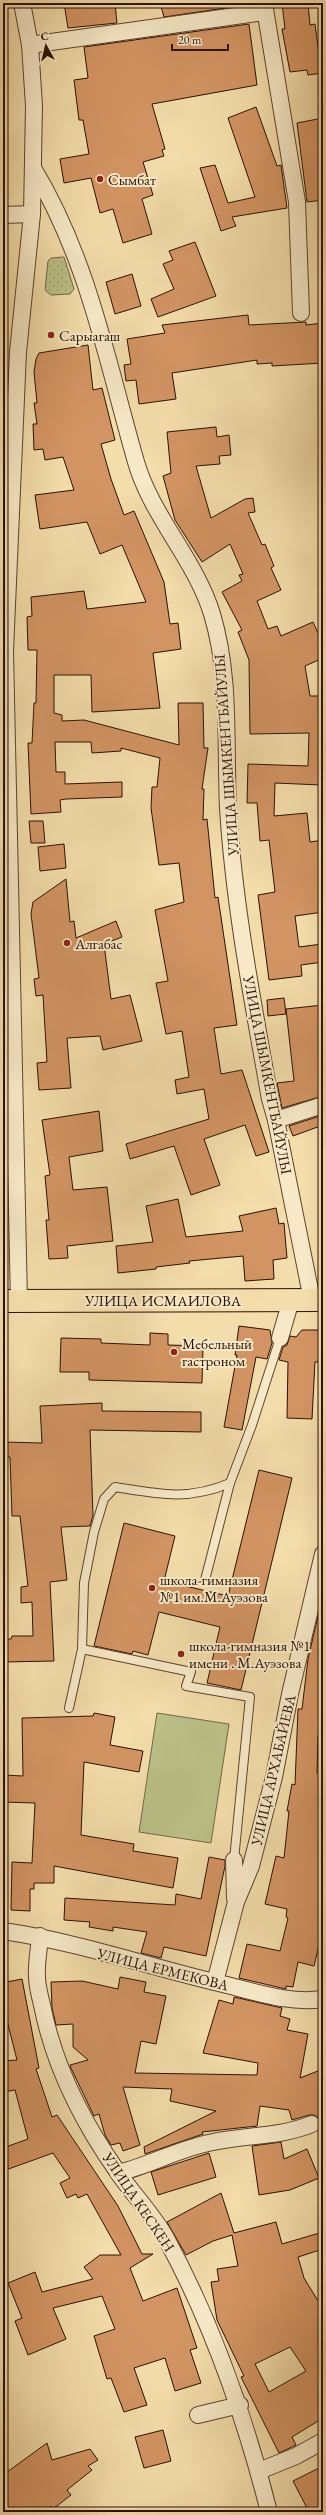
<svg xmlns="http://www.w3.org/2000/svg" width="326" height="2515" font-family="'EB Garamond',serif">
  <defs>
    <pattern id="green-dots" width="8" height="8" patternUnits="userSpaceOnUse"><rect width="8" height="8" fill="#bbc088"/><path d="M2 2h.1M6 6h.1" fill="none" stroke="#a1a474" stroke-width="1.8" stroke-linecap="round"/></pattern>
  </defs>
  <rect width="100%" height="100%" fill="#f3ddaa"/>
  <filter id="stains"><feTurbulence type="fractalNoise" baseFrequency=".005" numOctaves="4"/><feColorMatrix values="0 0 0 0 .2 0 0 0 0 .09 0 0 0 0 .02 0 0 0 .5 -.17"/></filter>
  <radialGradient id="worn" r=".72"><stop offset=".6" stop-color="#630" stop-opacity="0"/><stop offset="1" stop-color="#630" stop-opacity=".3"/></radialGradient>
  <path fill="url(#green-dots)" stroke="#736846" d="M64,257L74,289L70,294L51,295L45,290L48,261L51,258Z"/>
  <path fill="#bbc088" stroke="#736846" d="M157,1713L229,1724L211,1843L139,1832Z"/>
  <g fill="#d39463" stroke="#2b1004" fill-rule="evenodd">
    <path d="M64,3H115L117,23L68,28Z"/>
    <path d="M160,3H246V5L164,17Z"/>
    <path d="M282,3H308L310,25L315,24L319,54H321L323,73L308,75L307,70L290,72L282,29H285Z"/>
    <path d="M249,24L257,85L152,104L165,149L162,150L164,156L143,162L153,195L142,199L152,234L123,243L113,209L100,213L91,178L64,183L60,159L89,154L83,120H79L74,80L88,78L84,47Z"/>
    <path d="M256,107L277,166L281,165L287,208L232,217L236,226L221,231L200,168L215,165L228,203L255,197L228,118Z"/>
    <path d="M323,118V200L307,202L297,123Z"/>
    <path d="M195,242L216,296L158,317L151,299L174,289L163,264L173,260L169,251Z"/>
    <path d="M132,274L141,306L115,314L106,282Z"/>
    <path d="M248,315L249,325L306,322V325L323,323V363L272,366V363L257,364V360L172,373L176,399L139,404L136,380L126,381L124,365L131,364L127,339L165,333L162,325Z"/>
    <path d="M88,345L93,390L102,388L115,440L101,444L111,479L124,515L134,511L164,582L170,624L178,623L181,649L153,653L160,708L92,712L91,675H54V713L62,715V721L84,720L179,745L178,703H203L204,748H208L202,789H204L203,820L207,819L215,898L218,897L237,1025L214,1028L221,1074L242,1070L269,1152L256,1156L245,1125L204,1139L220,1185L191,1195L174,1146L130,1159L126,1144L209,1119L204,1089L177,1094L175,1080L189,1077L182,1031L166,1034L156,983L168,981L155,910L184,902L179,863L159,865L151,808L152,787H157L160,758L121,748V751L92,753L91,742H55L56,772H65V784L122,782V797L66,799L60,800L61,812L31,814L28,743H32L34,703H36L37,650H28L27,617L32,616L31,597L84,591L87,609L146,602L122,545L100,554L87,522L40,529L35,495L74,490L63,457L45,460L43,449L34,450L33,424H37L34,403H37L34,372L36,359L39,353Z"/>
    <path d="M216,427L217,437L229,435L231,455L219,456L220,464L196,466L211,518L245,499L253,498L255,512L248,513L262,545L265,544L274,566L271,568L281,590L257,601L268,629L277,626L281,636L313,622L318,633L323,631V658L305,666L310,696H323L321,785L275,783L274,816L307,813L310,842L323,840V912L295,916L299,947L322,944L323,962L301,965L302,976L269,980L258,895L275,892L269,840L260,841L257,803H247L248,764L308,766L309,733L250,734L249,660L238,632L242,630L222,592L242,581L239,575L243,574L230,544L202,562L175,520L163,476L171,473L167,432Z"/>
    <path d="M29,821H43L45,843H31Z"/>
    <path d="M64,844L66,868L40,871L38,847Z"/>
    <path d="M66,879L70,922L74,921L76,938L116,921L122,937L104,944L111,999L130,995L142,1041L103,1050L100,1036L67,1038L71,1088L39,1090L37,1063L47,1062L43,995L36,996L34,979L39,978L31,914L33,902Z"/>
    <path d="M284,998L286,1014L268,1016L267,1000Z"/>
    <path d="M323,1005V1096L282,1108L277,1083L294,1081L286,1009Z"/>
    <path d="M99,1111L103,1151L69,1157L73,1190L107,1187L113,1241L67,1246L68,1258L49,1259L46,1220H49L45,1176L50,1175L42,1120Z"/>
    <path d="M323,1115V1125L293,1136L289,1126Z"/>
    <path d="M178,1199L186,1237L243,1231L239,1216L276,1208L279,1224L284,1223L287,1258L273,1260L274,1279L245,1281L243,1256L189,1261L190,1263L156,1267V1269L118,1273L116,1246L153,1242L146,1206Z"/>
    <path d="M239,1326L270,1330L272,1343L267,1359L256,1357L242,1430L224,1427L237,1355H235Z"/>
    <path d="M302,1330H323V1362H315L312,1419L287,1418L288,1362L279,1360L283,1347L287,1345L290,1336L296,1337Z"/>
    <path d="M150,1333L168,1334V1345L203,1346L202,1383L89,1380V1372H60L61,1338L101,1339V1343L150,1345Z"/>
    <path d="M102,1403V1411L201,1412V1432L90,1430L93,1515L90,1526L61,1527L67,1580L50,1582L54,1661L3,1662V1639H11L12,1636H33L32,1602L21,1603V1587L28,1586L20,1516H12L10,1457H3V1442L42,1443L40,1406Z"/>
    <path d="M259,1470L292,1478L241,1690L207,1683L220,1627L159,1612L148,1655L133,1651L132,1654L94,1646L124,1523L175,1536L164,1581L228,1596Z"/>
    <path d="M318,1616L323,1617V1734L318,1735L317,1773L323,1772V1928L314,1966L298,1962L293,1987L286,1986V1989L239,1978L247,1944L280,1951L288,1918L286,1917L287,1909L265,1904L276,1856L284,1858L289,1811H287L292,1784L295,1785L298,1709H302L308,1659Z"/>
    <path d="M94,1713L115,1717L110,1745L143,1751L139,1772L84,1762L81,1835L134,1844L133,1851L178,1858L173,1888L54,1866V1883H34V1889H30V1911L11,1910L12,1862L32,1863L35,1803L3,1802V1775L23,1776L22,1718L93,1716Z"/>
    <path d="M209,1857L225,1860V1866L206,1956L164,1947L161,1958L141,1953L147,1932L113,1927V1931L89,1927L90,1922L64,1920L65,1898L175,1905L176,1894L201,1899Z"/>
    <path d="M120,1977L146,1982L144,1992L166,1996L156,2044L141,2041L135,2073L257,2075L258,2063L203,2053L219,2000L233,2004L234,1997L282,2008L280,2016L290,2019L287,2030L308,2034L300,2078L323,2069V2118L320,2119L314,2115H309L292,2120L289,2110L260,2106L257,2126L202,2132L203,2134L145,2154L144,2147L216,2111L170,2101L172,2089L123,2087L140,2145L123,2151L120,2143L111,2145L105,2135L99,2114L94,2116L71,2068L70,2065L88,2060L73,2047V2024L56,2025L52,2008L51,1982L82,1981L118,1989Z"/>
    <path d="M22,1979L39,2068L36,2069L52,2117L57,2115L118,2206L142,2254H153L130,2268L143,2301L177,2288L197,2348L190,2350L201,2383L175,2391L165,2358L134,2368L147,2405L124,2412L111,2378L107,2379L94,2336L115,2329L102,2296L53,2308L66,2339L28,2355L15,2321L22,2318L8,2283L35,2272L42,2292L93,2279L84,2267L100,2255H121L87,2194L78,2198L76,2194L67,2198L60,2183L70,2178L53,2153L3,2171V2148L28,2139L15,2090L3,2092V2061L17,2060L3,2005V1989L8,1988L7,1982Z"/>
    <path d="M281,2142L284,2159L307,2149L319,2178L290,2190L259,2195L252,2146Z"/>
    <path d="M209,2153L216,2177L158,2195L151,2172Z"/>
    <path d="M221,2193L234,2233L276,2222L282,2244L323,2232V2249L298,2257L304,2278L323,2309V2418L292,2437L296,2445L279,2453L241,2377L244,2376L217,2320L211,2282L219,2281L217,2269L238,2266L232,2235L213,2241L186,2255L167,2222ZM290,2347L306,2371L269,2392L255,2364Z"/>
    <path d="M163,2430L171,2461L144,2468L135,2437Z"/>
    <path d="M47,2443L52,2460L90,2449L98,2460L88,2466L92,2470L67,2490L71,2495L53,2509L51,2506L44,2512H3V2475Z"/>
    <path d="M323,2466V2512H309L293,2481Z"/>
  </g>
  <g fill="none" stroke-linecap="round" stroke-linejoin="round">
    <g stroke="#5d432e" stroke-width="10">
      <g id="service">
        <path d="M205,1580L230,1483L252,1425L280,1338"/>
        <path d="M82,1649L191,1672L186,1686L250,1697L234,1860"/>
        <path d="M69,1708L82,1649L84,1583L94,1532L104,1499L115,1487C158,1494 188,1501 230,1483"/>
      </g>
    </g>
    <g stroke="#5d432e" stroke-width="18">
      <g id="minor">
        <path d="M264,3L297,202L301,313"/>
        <path d="M30,45L264,12"/>
        <path d="M33,168C88,259 107,361 136,462C152,517 195,559 212,614C231,677 225,744 228,808C234,906 253,1003 270,1099L276,1120L312,1300"/>
        <path d="M3,215L32,214"/>
        <path d="M276,1120L323,1105"/>
        <path d="M19,1302L5,651L18,352L32,214L34,106L30,45L22,3"/>
        <path d="M280,1338L291,1300"/>
        <path d="M234,1860L235,1898"/>
        <path d="M3,1931C79,1942 153,1968 227,1985C259,1993 291,2004 323,1999"/>
        <path d="M40,1936C39,1950 36,1964 37,1977C37,1986 40,1996 42,2005C54,2066 82,2121 117,2171C133,2195 154,2215 167,2240C214,2327 245,2417 269,2512"/>
        <path d="M215,1982L236,1902L251,1866L274,1777L290,1694L323,1554"/>
        <path d="M118,2173C151,2165 180,2148 213,2142C246,2135 280,2137 312,2124"/>
        <path d="M198,2415L240,2405"/>
        <path d="M259,2471L296,2456L323,2441"/>
      </g>
    </g>
    <g stroke="#2b1004" stroke-width="24">
      <path id="primary" d="M3,1301L323,1300"/>
    </g>
    <use href="#service" stroke="#f7e9c8" stroke-width="8"/>
    <use href="#minor" stroke="#f7e9c8" stroke-width="16"/>
    <use href="#primary" stroke="#f3ddaa" stroke-width="22"/>
  </g>
  <g fill="#8f2418" stroke="#f7e9c8" stroke-width="1.5">
    <circle cx="100" cy="179" r="4"/>
    <circle cx="51" cy="335" r="4"/>
    <circle cx="67" cy="943" r="4"/>
    <circle cx="174" cy="1352" r="4"/>
    <circle cx="152" cy="1588" r="4"/>
    <circle cx="181" cy="1654" r="4"/>
  </g>
  <g text-anchor="middle" dominant-baseline="central" stroke-width="4" stroke-linejoin="round" paint-order="stroke">
    <g font-size="15" fill="#2b1004" stroke="#f7e9c8" text-anchor="start">
      <text x="108" y="179">Сымбат</text>
      <text x="59" y="335">Сарыагаш</text>
      <text x="75" y="943">Алгабас</text>
      <text x="182" y="1343">Мебельный<tspan x="182" dy="17">гастроном</tspan></text>
      <text x="160" y="1579">школа-гимназия<tspan x="160" dy="17">№1 им.М.Ауэзова</tspan></text>
      <text x="189" y="1645">школа-гимназия №1<tspan x="189" dy="17">имени . М.Ауэзова</tspan></text>
    </g>
    <g font-size="15" fill="#2b1004" stroke="#f7e9c8">
      <text transform="translate(226 755) rotate(-94)">УЛИЦА ШЫМКЕНТБАЙУЛЫ</text>
      <text transform="translate(268 1075) rotate(79)">УЛИЦА ШЫМКЕНТБАЙУЛЫ</text>
      <text x="163" y="1300">УЛИЦА ИСМАИЛОВА</text>
      <text transform="translate(273 1770) rotate(-77)">УЛИЦА АРХАБАЙЕВА</text>
      <text transform="translate(163 1969) rotate(14)">УЛИЦА ЕРМЕКОВА</text>
      <text transform="translate(139 2202) rotate(56)">УЛИЦА КЕСКЕН</text>
    </g>
  </g>
  <rect width="326" height="2515" fill="none" stroke="#f3ddaa" stroke-width="16"/>
  <rect x="4" y="4" width="318" height="2507" fill="none" stroke="#2b1004" stroke-width="2"/>
  <rect x="8" y="8" width="310" height="2499" fill="none" stroke="#2b1004"/>
  <g transform="translate(46 46) rotate(352)" stroke="#f7e9c8" stroke-width="3" paint-order="stroke">
  <path d="M0-3L7 15L0 10L-7 15Z" fill="#2b1004"/>
  <text y="-6" font-size="11" font-weight="bold" text-anchor="middle" fill="#2b1004">С</text>
  </g>
  <path d="M172 44v6h56v-6" fill="none" stroke="#2b1004" stroke-width="2"/>
  <text x="178" y="44" font-size="12" fill="#2b1004" stroke="#f7e9c8" stroke-width="3" paint-order="stroke">20 m</text>
  <rect width="100%" height="100%" filter="url(#stains)"/>
  <rect width="100%" height="100%" fill="url(#worn)"/>
</svg>
